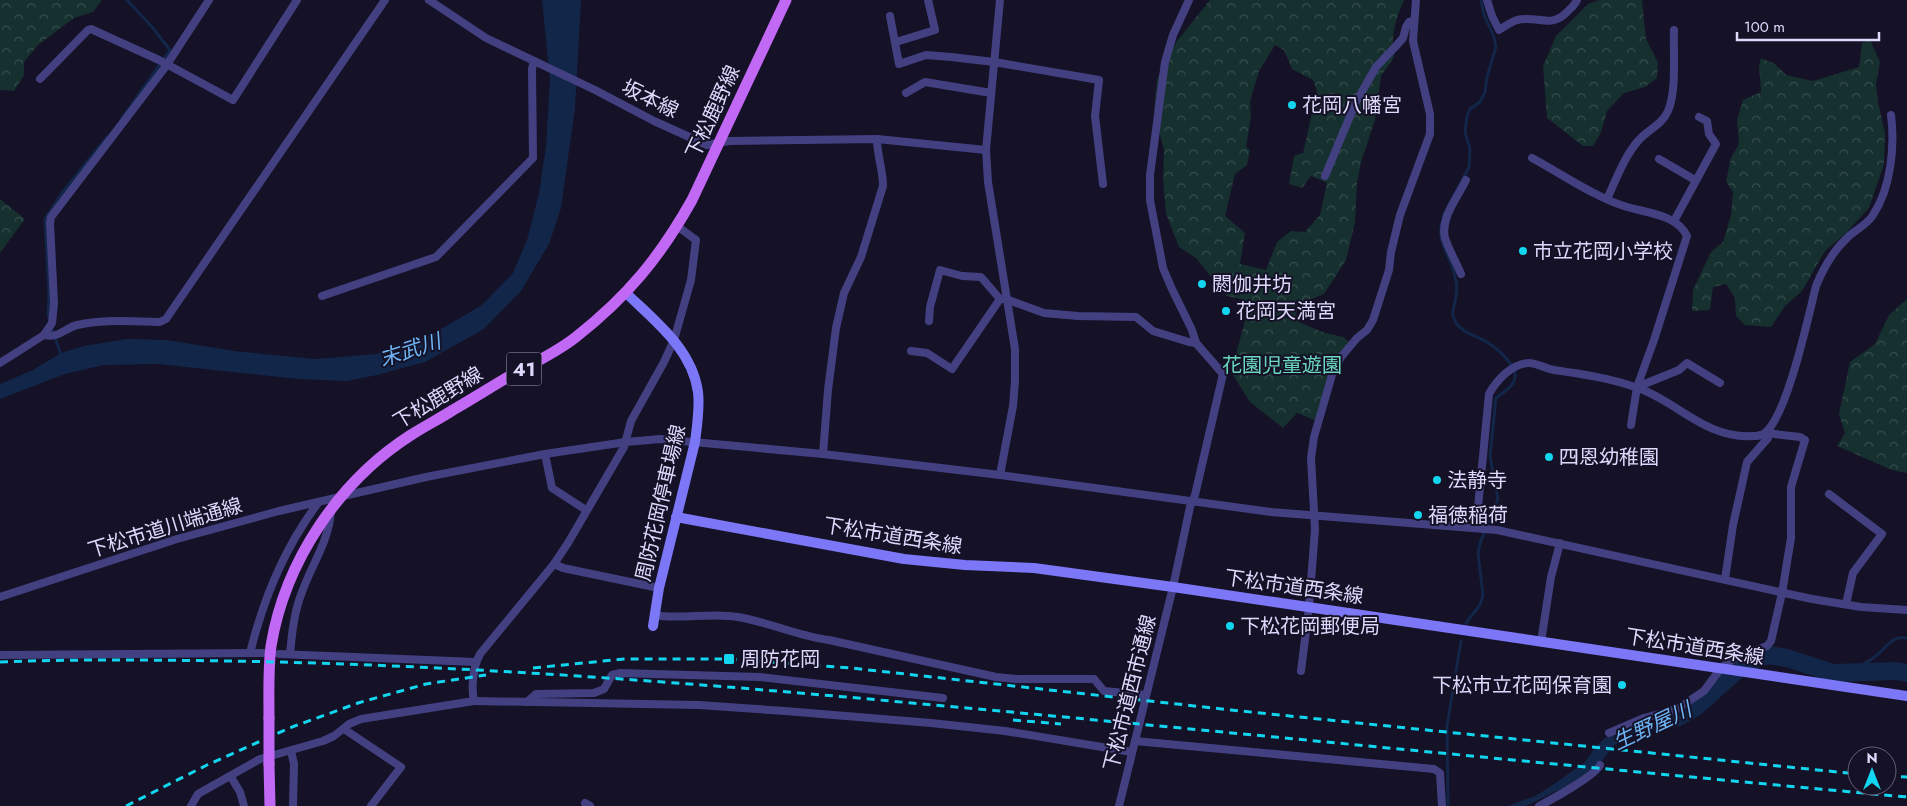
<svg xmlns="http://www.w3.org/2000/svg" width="1907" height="806" font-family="Jost,'Noto Sans JP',sans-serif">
  <defs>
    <pattern id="forest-crowns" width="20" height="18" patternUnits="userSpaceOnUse" patternTransform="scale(1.25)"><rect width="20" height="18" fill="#15302f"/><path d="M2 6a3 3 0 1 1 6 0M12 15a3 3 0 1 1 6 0" fill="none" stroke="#374d4e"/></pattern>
  </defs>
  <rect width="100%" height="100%" fill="#151126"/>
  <g fill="url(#forest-crowns)" fill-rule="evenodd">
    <path d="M0,0H102L93,12L74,18L38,45L24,62V75L14,91L0,90Z"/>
    <path d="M1210,0H1404C1395,21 1391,34 1394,57L1381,76L1375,120L1361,162L1357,183L1355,222L1346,260L1324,294L1309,300L1299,302L1296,314L1299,322L1322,332L1343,337L1349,342C1327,368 1324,389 1317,421L1297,413L1283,428L1250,402L1231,372L1250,303L1241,299L1227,296L1196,258L1179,247L1166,214L1163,179L1164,150L1154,111L1157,79L1177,41ZM1275,45L1284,50L1292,69L1313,80L1317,91L1303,153L1294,156L1289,184L1302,188L1311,176L1327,183L1320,215L1305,232L1291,231L1277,242L1266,270L1240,264L1245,233L1225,216L1235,174L1247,165L1250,150L1246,147L1251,117L1250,101L1259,71Z"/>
    <path d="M1599,0H1642L1646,39L1658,63L1657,78L1645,87L1624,93L1607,111L1601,132L1593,146H1583L1547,118L1543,66L1556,36L1588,4Z"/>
    <path d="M1870,40L1880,62L1876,83L1878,102L1885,133L1884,164L1869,208L1846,233L1825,251L1802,291L1785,306L1771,327L1745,325L1736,316L1735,298L1726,284L1713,287L1710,310L1692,311L1693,290L1711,252L1723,242L1731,215L1733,192L1726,181L1731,158L1739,144L1737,120L1743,100L1761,92L1759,65L1761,58L1775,64L1786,75L1813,81L1859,67L1862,43Z"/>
    <path d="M0,199L25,219L0,253Z"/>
    <path d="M1907,299V473L1892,470L1837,446L1845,433L1839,414L1850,362L1875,344L1889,315Z"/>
  </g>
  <g fill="#122649">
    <path d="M542,0H581L575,108L561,208L549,244L521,291L484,329L425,362L377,375L347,381L298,379L158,364L104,365L65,374L0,399V384L31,371L61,353L84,346L127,339L167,340L234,351L315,359L376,354L431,335L482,305L513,273L527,240L539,193L546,146L550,79Z"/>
    <path d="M1696,707L1683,719L1650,732L1628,737L1613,746L1602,761L1591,771L1563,788L1526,806H1508L1537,795L1554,784L1585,762L1597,745L1605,738L1627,733L1648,722L1673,716Z"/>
  </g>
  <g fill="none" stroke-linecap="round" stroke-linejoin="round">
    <g stroke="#122649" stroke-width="3">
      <path d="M122,118L170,50L152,27L127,0"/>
      <path d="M1443,216L1469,167L1470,149L1465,132L1467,116L1470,109L1480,102L1485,92L1487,77L1496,47L1494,37L1484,15L1481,0"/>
      <path d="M1442,222C1436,243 1452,257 1455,277C1457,282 1457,290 1456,296C1455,306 1450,312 1455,321C1462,334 1479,336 1490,344C1500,351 1522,370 1513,383C1510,389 1501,394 1496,398L1490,456L1498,499L1480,543L1478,554L1483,595L1480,605L1466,623"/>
      <path d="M50,321L48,315L49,292L45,219L62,193L107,137"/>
      <path d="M51,327L62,357"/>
      <path d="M1849,672C1858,667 1869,662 1877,655C1887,647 1892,635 1907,638"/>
      <path d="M1448,806L1447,726L1461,641"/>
    </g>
    <path stroke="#122649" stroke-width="18" d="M1676,718L1696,707L1747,661L1769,655L1787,658L1833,673L1896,671L1907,673"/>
    <g stroke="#434082" stroke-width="8">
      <path d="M429,0L486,38L595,90L654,121L707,145L729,141L877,139L986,150"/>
      <path d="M1487,0L1492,16L1499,30C1505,26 1511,22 1517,20C1537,15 1551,29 1567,12C1571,8 1575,5 1577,0"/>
      <path d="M890,16L899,64L926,55L951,57L994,62L1099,80L1095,116L1103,184"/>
      <path d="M896,42L935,30L928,0"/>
      <path d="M40,79L88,30L91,29L159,60L233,100L297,0"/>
      <path d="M906,93L925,82L991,93"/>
      <path d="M1532,158C1560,173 1595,197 1624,206C1645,213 1677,214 1687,236L1654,340L1637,387L1631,425"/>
      <path d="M1659,159L1695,180"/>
      <path d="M1325,176L1356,102L1376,67L1396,46L1403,38L1406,27L1409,22L1413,21"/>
      <path d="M1607,199C1616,180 1624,157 1638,141C1647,130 1662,125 1668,111C1677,90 1673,54 1674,30"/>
      <path d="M1674,221L1716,144L1709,134L1707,121L1699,117"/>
      <path d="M1461,274C1456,262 1449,250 1445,238C1440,218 1458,197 1466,180"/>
      <path d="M322,296L436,257L533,158L532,69L534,61"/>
      <path d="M929,321L930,307L940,270L962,276L981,277L1000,299H1006L1044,313L1078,316L1136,317L1153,331L1189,342L1196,343"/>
      <path d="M44,335C58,339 65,328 77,325C103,319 133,321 160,322L166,319L385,0"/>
      <path d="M911,351L927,353L952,369L1000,299"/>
      <path d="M0,363L44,335L52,323L54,303L50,223L51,217L166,66L209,0"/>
      <path d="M1637,387L1679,370L1687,363L1720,383"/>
      <path d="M545,454L552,488L586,510"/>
      <path d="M823,454L828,390L836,328L844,293L861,257L883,186C883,170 877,155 877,139"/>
      <path d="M1000,475L1013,406L1015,381V349L988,182L986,150L1000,0"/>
      <path d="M1829,494L1882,534L1853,573L1846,604"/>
      <path d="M1476,528L1489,394C1496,381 1512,363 1529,363C1537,363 1546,369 1554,370C1582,374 1609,378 1635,387C1676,400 1705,439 1752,436C1757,436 1762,436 1766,432C1788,412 1808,318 1816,286C1823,269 1833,251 1847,238C1855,230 1867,225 1873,215C1891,188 1895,146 1891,115"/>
      <path d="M554,564L563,568L659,588"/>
      <path d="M1725,579L1733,525L1747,462L1768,438V433"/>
      <path d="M0,597L177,539L279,511L426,477L545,454L626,442L660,439L823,454L1000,475L1271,512L1497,530L1812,599L1861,607L1907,610"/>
      <path d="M654,615C682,620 710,612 738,617C769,622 797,636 829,640L996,677L1016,679H1094L1104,691L1146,695"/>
      <path d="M1541,642L1551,577L1560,543"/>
      <path d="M250,653C263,600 285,547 318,503"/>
      <path d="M279,654L476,662"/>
      <path d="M290,654C292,633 294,612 302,592C312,564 328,543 331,512"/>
      <path d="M0,655L263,653"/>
      <path d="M1301,671L1309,607L1315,529L1311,458L1314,437L1332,375L1341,357L1357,338L1367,330L1373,320L1389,270L1391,252L1400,215L1430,134V114L1413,41L1416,0"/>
      <path d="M474,701L699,705L785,711L931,723L1005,731L1132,752"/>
      <path d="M527,702L536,694L594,693L604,689L612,675L620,673L760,677L943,698"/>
      <path d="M344,729L401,767L371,806"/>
      <path d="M1609,733L1644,718L1677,709L1704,691L1721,668L1735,658L1767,646L1771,641L1782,593L1791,538V487L1805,440L1800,437L1766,433"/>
      <path d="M1135,741L1434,769L1440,773L1442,806"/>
      <path d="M291,751L294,764L293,806"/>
      <path d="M231,777L240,792L244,806"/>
      <path d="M585,803L590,806"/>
      <path d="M191,806L198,794L260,759L323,741L334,736L349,724L361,719L474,701C471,687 473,667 480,654L554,564L568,543L624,447L631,421L664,362L674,340L691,280L696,240L677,226"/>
      <path d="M1119,806L1173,587L1190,507L1195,495L1223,374L1196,343L1192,330L1171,287L1163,268L1150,200V175L1165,62L1173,35L1189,0"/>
      <path d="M1539,806C1551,800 1596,775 1600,765"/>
    </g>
    <g stroke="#7b77f6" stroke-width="10">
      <path d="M626,293C655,321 692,349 698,392C700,408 697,426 695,442L659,588L653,626"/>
      <path d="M676,517L904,559L965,565L1034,568L1173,587L1907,696"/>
    </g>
    <g stroke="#c168f5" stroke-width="11">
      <path d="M269,718C269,694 268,670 271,646C285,561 339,481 411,435C425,426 439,419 453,410C474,398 494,385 515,373C536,362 557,352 576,337C628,296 660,257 692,200L786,0"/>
      <path d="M269,764L270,806"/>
    </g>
    <g stroke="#12d6ef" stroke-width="3" stroke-dasharray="8 6" stroke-linecap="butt">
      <path d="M0,662C77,659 154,660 231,661C458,665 685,682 912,703C1244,733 1575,767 1907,797"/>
      <path d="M533,668L624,659H729L851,668L1231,710L1857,774"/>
      <path d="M1013,720L1061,724"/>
      <path d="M1887,776L1907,777"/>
      <path d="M126,806L207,765L292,727L358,703L426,684L486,675"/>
    </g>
    <path stroke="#c168f5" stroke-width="11" d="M269,718V764"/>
  </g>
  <g fill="#12d6ef" stroke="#151126" stroke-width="2">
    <circle cx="1292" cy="105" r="5"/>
    <circle cx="1523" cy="251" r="5"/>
    <circle cx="1202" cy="284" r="5"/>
    <circle cx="1226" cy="311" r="5"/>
    <circle cx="1549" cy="457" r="5"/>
    <circle cx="1437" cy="480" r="5"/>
    <circle cx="1418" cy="515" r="5"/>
    <circle cx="1230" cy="626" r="5"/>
    <rect x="723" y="653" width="12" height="12" rx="2.5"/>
    <circle cx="1622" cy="685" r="5"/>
  </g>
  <g text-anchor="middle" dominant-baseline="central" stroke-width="4" stroke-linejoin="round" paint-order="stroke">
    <rect fill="#151126" stroke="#a19dbc" stroke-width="1" x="506.5" y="352.5" width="35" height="33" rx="4"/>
    <g font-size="19" font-weight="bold" fill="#ddd9fc">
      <text x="524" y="369">41</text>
    </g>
    <g font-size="20" fill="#ddd9fc" stroke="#151126">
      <text transform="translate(650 99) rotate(26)">坂本線</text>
      <text transform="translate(713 112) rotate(-65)">下松鹿野線</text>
      <text transform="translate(438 398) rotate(-31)">下松鹿野線</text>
      <text transform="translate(661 503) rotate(-77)">周防花岡停車場線</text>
      <text transform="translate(165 528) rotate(-17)">下松市道川端通線</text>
      <text transform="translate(893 536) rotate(9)">下松市道西条線</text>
      <text transform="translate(1294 587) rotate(8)">下松市道西条線</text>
      <text transform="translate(1695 647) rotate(9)">下松市道西条線</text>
      <text transform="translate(1130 693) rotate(-76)">下松市道西市通線</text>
    </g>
    <g font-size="20" fill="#ddd9fc" stroke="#151126" text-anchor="start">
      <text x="1302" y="105">花岡八幡宮</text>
      <text x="1533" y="251">市立花岡小学校</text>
      <text x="1212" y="284">閼伽井坊</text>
      <text x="1236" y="311">花岡天満宮</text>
      <text x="1559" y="457">四恩幼稚園</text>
      <text x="1447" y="480">法静寺</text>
      <text x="1428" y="515">福徳稲荷</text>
      <text x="1240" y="626">下松花岡郵便局</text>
      <text x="740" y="659">周防花岡</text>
      <text x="1612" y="685" text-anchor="end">下松市立花岡保育園</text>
    </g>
    <g font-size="20" fill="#69d8be" stroke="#151126">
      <text x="1282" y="365">花園児童遊園</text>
    </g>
    <g font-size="21" font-style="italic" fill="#6eb5f5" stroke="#151126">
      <text transform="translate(410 350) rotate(-18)">末武川</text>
      <text transform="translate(1652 726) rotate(-25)">生野屋川</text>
    </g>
  </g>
  <g transform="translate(1872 771)"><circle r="24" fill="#151126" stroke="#65617c"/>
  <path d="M0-4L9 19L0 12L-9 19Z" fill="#12d6ef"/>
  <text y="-8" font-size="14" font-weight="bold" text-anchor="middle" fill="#ddd9fc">N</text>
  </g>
  <path d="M1737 32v8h142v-8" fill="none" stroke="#ddd9fc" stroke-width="2.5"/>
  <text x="1744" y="32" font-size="15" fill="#ddd9fc" stroke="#151126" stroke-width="4" paint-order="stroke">100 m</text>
</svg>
